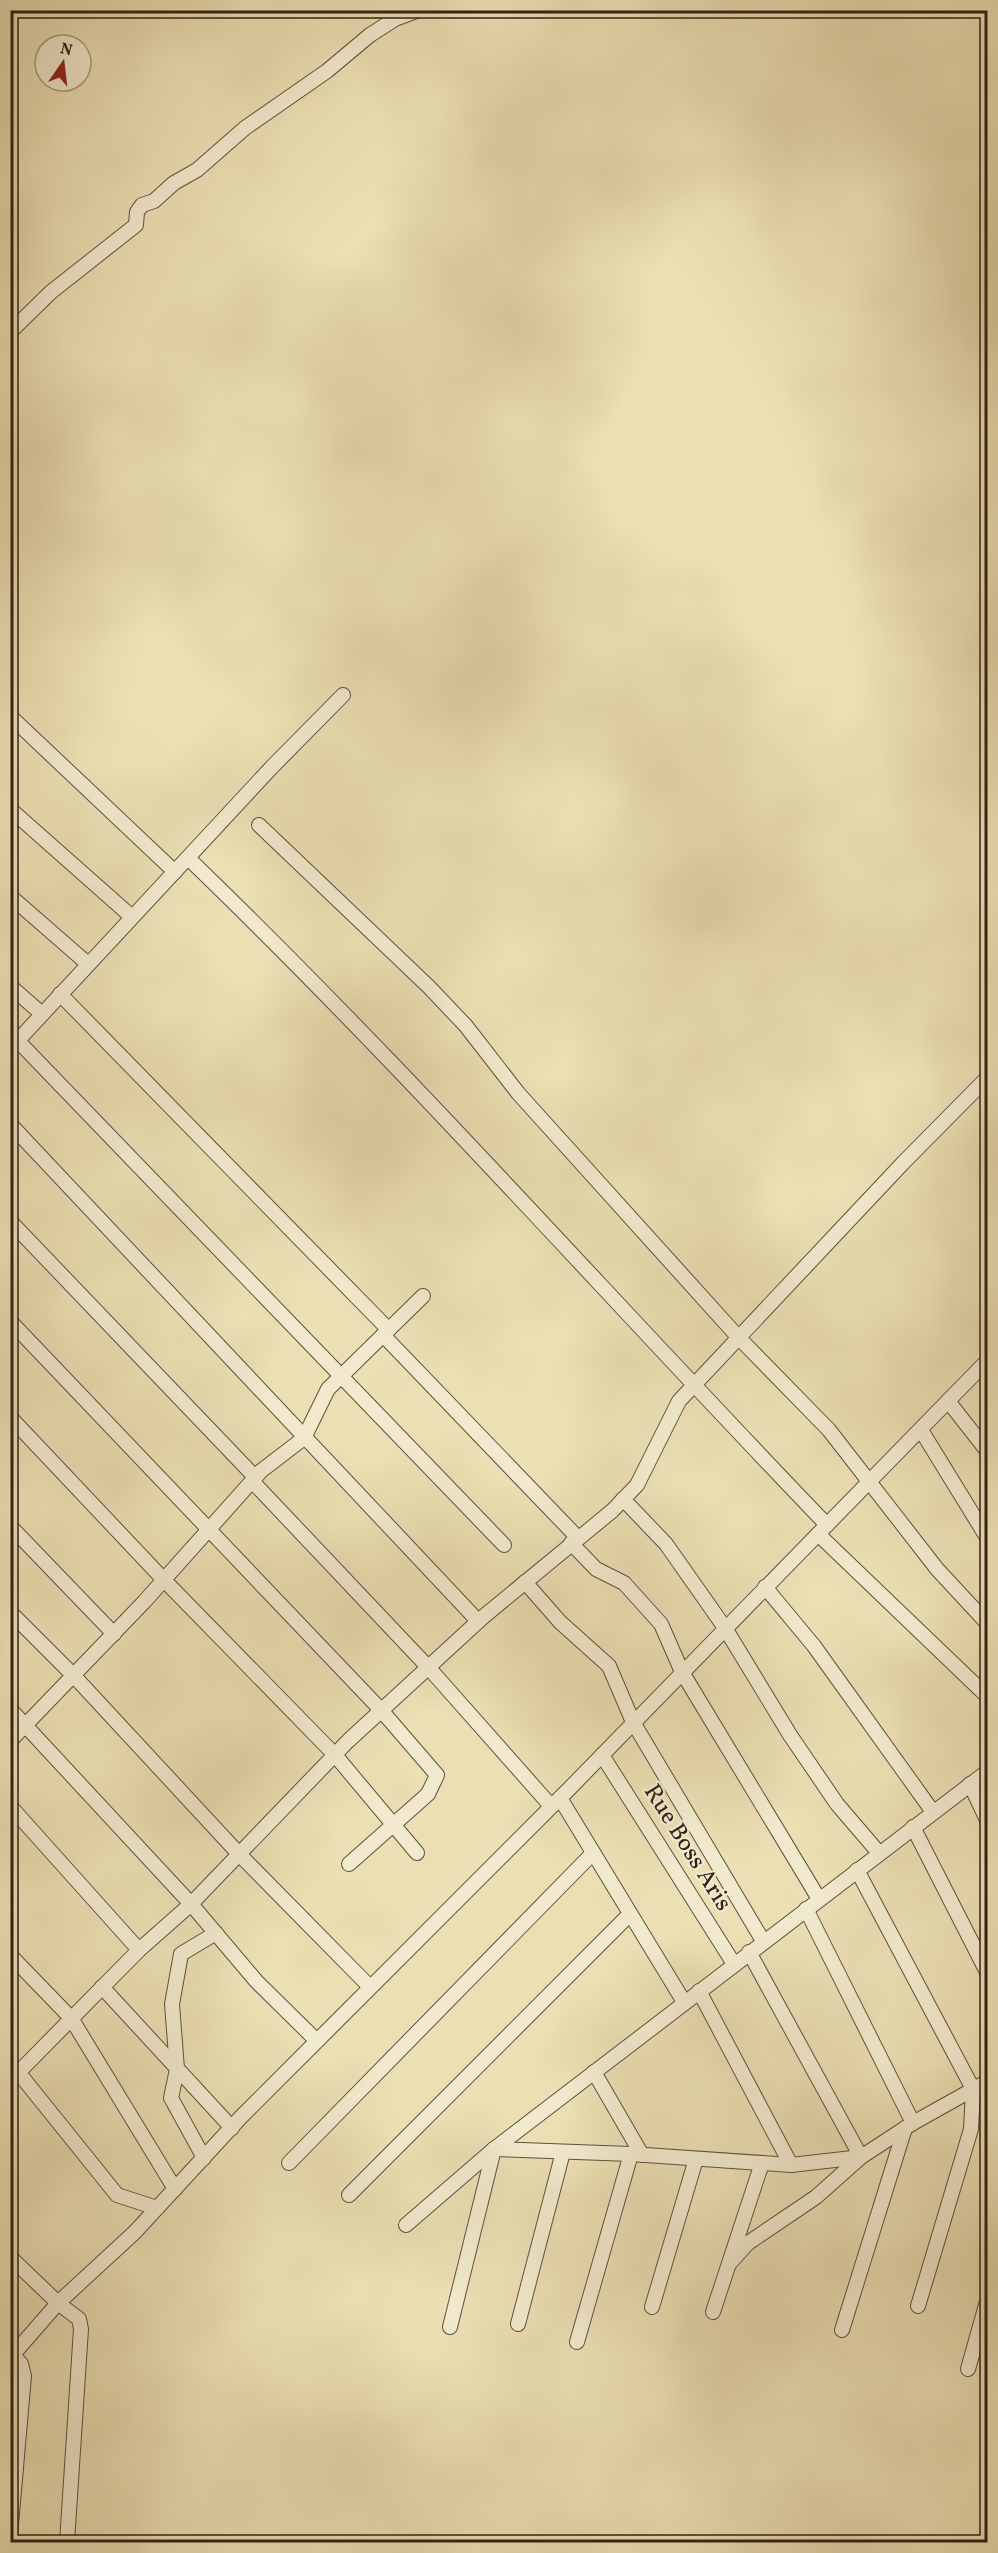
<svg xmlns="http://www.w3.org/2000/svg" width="998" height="2553" font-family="Vollkorn,serif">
  <rect width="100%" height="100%" fill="#ebdfb3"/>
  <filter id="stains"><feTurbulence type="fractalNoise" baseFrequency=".00333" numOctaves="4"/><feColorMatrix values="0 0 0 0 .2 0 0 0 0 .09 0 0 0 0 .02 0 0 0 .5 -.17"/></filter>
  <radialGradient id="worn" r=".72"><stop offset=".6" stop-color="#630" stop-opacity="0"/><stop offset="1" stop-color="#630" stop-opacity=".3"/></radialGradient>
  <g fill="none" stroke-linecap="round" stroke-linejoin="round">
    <g stroke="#60503d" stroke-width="16">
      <g id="minor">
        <path d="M10,332L51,292L136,225L137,212L142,205L154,201L174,183L197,170L245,128L327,71L370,35L395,19L419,10"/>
        <path d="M10,716L175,872"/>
        <path d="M10,809L132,917"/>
        <path d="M259,825L429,987L466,1026L518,1093L739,1338L829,1430L937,1569L988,1624"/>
        <path d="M188,858C410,1072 613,1303 827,1525"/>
        <path d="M10,896L88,964"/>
        <path d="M10,986L42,1014"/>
        <path d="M60,994L388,1329"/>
        <path d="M18,1041L504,1545"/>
        <path d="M10,1049L271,768L343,695"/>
        <path d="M10,1124L478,1621"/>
        <path d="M10,1221L255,1477"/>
        <path d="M10,1321L381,1710L437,1775L428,1794L349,1864"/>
        <path d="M383,1335L578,1538"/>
        <path d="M948,1401L988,1452"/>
        <path d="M10,1417L164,1580L335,1755L417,1853"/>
        <path d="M921,1430L988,1539"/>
        <path d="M252,1481L428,1667L551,1806"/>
        <path d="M623,1499L666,1544L725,1628L790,1735L837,1804L879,1853"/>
        <path d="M10,1526L114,1634"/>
        <path d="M818,1534L988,1697"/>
        <path d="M571,1543L596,1569L624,1583L661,1624L682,1672L819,1899"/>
        <path d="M525,1582L560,1622L609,1666L633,1722L763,1941"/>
        <path d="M765,1587L814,1646L933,1812"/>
        <path d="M10,1612L74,1676L239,1854L370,1987"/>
        <path d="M10,1709L191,1904L257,1982L317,2041"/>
        <path d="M10,1741L144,1602L261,1471L304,1438L328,1389L423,1296"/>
        <path d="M602,1755L734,1964"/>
        <path d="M970,1784L988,1822"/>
        <path d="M560,1798L684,2002"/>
        <path d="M10,1806L139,1950"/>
        <path d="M913,1827L988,1974"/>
        <path d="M857,1870L973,2089L971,2129L918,2306"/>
        <path d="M806,1909L913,2123"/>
        <path d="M10,1955L71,2018L175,2189"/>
        <path d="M102,1987L232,2128"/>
        <path d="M699,1991L791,2165"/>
        <path d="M18,2072L117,2195L157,2208"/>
        <path d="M594,2072L642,2155"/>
        <path d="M10,2081L139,1950L191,1904L348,1741L483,1617L612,1511L637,1485L679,1401L903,1163L988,1077"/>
        <path d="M204,2158L171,2098L177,2069L172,2004L181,1954L216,1933"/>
        <path d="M289,2163L593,1853"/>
        <path d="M349,2195L630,1914"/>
        <path d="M406,2225L494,2149L988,1771"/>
        <path d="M10,2257L58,2303L79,2319L81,2329L67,2542"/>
        <path d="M729,2264L748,2243L816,2197L861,2157L749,1952"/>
        <path d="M652,2307L696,2159"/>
        <path d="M713,2312L762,2163"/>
        <path d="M518,2324L563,2152"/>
        <path d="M450,2327L494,2149L631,2154L791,2165L861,2157L913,2123L988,2081"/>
        <path d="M842,2330L905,2128"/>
        <path d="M577,2342L631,2154"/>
        <path d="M10,2351L21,2364L24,2376L10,2536"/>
        <path d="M10,2358L58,2303L135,2232L241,2117L569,1789L988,1360"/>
        <path d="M968,2369L988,2298"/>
      </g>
    </g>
    <use href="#minor" stroke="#f2eace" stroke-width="14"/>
  </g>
  <g text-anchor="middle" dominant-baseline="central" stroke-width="4.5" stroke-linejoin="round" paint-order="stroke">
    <g font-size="24" fill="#322116" stroke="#f2eace">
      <text transform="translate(687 1848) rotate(58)">Rue Boss Aris</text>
    </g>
  </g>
  <rect width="998" height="2553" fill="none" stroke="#ebdfb3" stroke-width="36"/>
  <rect x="12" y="12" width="974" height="2529" fill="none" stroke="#322116" stroke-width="3"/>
  <rect x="18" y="18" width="962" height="2517" fill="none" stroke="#322116" stroke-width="1.5"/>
  <g transform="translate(63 63) rotate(14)"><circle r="28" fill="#f2eace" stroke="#a59a84" stroke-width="1.5"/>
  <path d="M0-4.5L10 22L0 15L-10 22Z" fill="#8f2418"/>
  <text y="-9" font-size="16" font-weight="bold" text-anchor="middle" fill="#322116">N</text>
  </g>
  <rect width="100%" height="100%" filter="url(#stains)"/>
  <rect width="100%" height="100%" fill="url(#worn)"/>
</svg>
